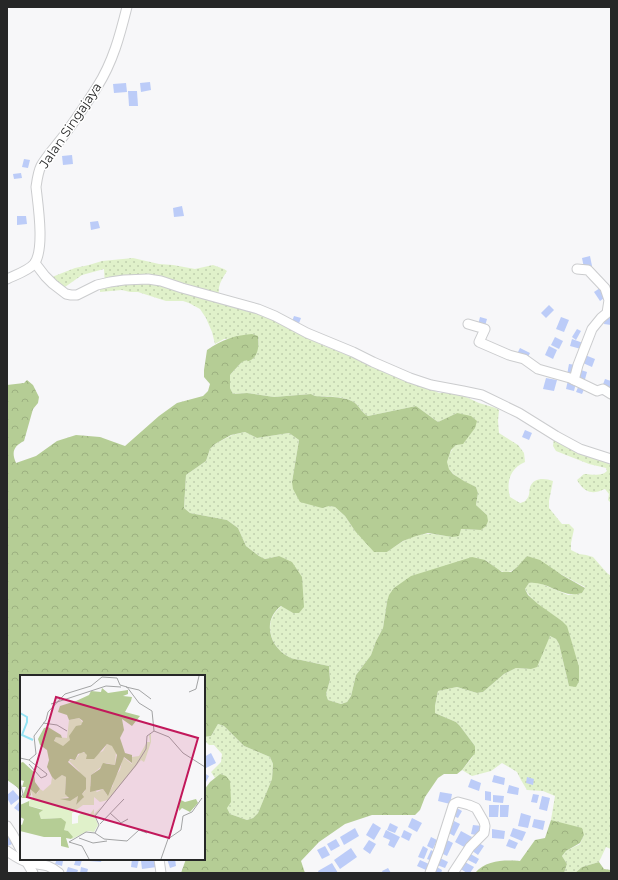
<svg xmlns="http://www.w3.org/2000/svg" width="618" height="880" font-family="Montserrat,sans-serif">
  <defs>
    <pattern id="grass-dots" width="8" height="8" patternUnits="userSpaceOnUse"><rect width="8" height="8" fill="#e0f1ca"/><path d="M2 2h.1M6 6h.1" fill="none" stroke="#c0cfae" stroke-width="1.8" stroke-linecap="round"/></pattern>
    <pattern id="forest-crowns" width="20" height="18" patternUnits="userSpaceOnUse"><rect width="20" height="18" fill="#b5cd95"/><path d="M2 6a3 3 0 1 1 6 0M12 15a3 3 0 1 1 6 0" fill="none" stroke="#9cb080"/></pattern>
  </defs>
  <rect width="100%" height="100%" fill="#f7f7f9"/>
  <g fill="url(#grass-dots)">
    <path d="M133,258L159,264L173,265L195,269L213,265L224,269L227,271C219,284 217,287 220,303L270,317L322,345L421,384L439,393H452L464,396L479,403L496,408L499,410L498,421L499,433L518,445L524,453L525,462C510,468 506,482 510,497L520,503C521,503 526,501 526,500C530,496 529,492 530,487C534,477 545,478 553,481L549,501V508L562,524H569L574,529L571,543V550L579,554L586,555L593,557L607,573L611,576V849L606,847L599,862L582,867L575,873H564L567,864L562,856L566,851L580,844L584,835L563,824L551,820L555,796L543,791L527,790L521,780L517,772L502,763L491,771L472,776L462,770L472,758L475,746L460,726L456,722L435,713V706L438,691L457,687L477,693L483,692L504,674L516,668L531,669L550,636L556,639L559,644L569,686L562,621C549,612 533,604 525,589L529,583L537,582L568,595L582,593L585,587L527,556C520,564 512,576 501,571C496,569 490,563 485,560L387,602L383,628L376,641L371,655L356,675L351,696L347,702L341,704L328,700L326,694L330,680L329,666C319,664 310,662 301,660C297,659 292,659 289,657C269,647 262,620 282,606L293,613L279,556L265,559L259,556L246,546L238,528L227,520L190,513L184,508L186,475L206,461L210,449L215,444L232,435L245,432L257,438L289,433L299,440L292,482L329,506L335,507L345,516L355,531L387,552C400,543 413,533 430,534C437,534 445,536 452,537L461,529L481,530L487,515L476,505L478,493L476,487C467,483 447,474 447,462C447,462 449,456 449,456C451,451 452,449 456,445L457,413L438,422L416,406L368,416C362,413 360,406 355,403C344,395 327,397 315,396L311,394L274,397L247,393L233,394L230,388V375L243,361L250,360C257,351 260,348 258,336L224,339L215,344L212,332L206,318L200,309L189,303L183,301H166L138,292H130L122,290L100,292V287L105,285L104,269L82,275L65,287L57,283L52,277L75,268L89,265L102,261Z"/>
    <path d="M554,438L611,460V503L608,500L609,494L605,489C602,490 596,493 592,492C585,492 580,485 577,480L584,474C591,474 602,477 607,471L606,468L589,464L556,451L553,446Z"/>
    <path d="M218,724L224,726L244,746L270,757L273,764L272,779L258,813L253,818L247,820L230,814L227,808L220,774L215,778L211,772L221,762L222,754L214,745H209L205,741L204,742V737L211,736Z"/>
  </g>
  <g fill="url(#forest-crowns)">
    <path d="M252,334L258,336C259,344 259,355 251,360C245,363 250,359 244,361C240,363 233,372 230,375V388L233,394L247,393L274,397L311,394L315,396C326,397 346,396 355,403C360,407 362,413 368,416L416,406L438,422L457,413L471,416L477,421L475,428L463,444L456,445L451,450L447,462L449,469L453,474L464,481L476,487L478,493L476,505L487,515L488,521L486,526L481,530L461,529L459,536L452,537L428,533L416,536L403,541L387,552H374L355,531L345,516L335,507L329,506L322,508L300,502L293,489L292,482L299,440L289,433L257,438L245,432L231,435L215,444L210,449L206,461L186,475L184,508L190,513L227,520L238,528L246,546L259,556L265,559L279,556L292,562L302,577L304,607L299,613H293L281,606C262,620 269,647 289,657C292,659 297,659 301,660C310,662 319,664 329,666L330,680L326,694L328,700L341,704L347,702L351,696L356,675L371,655L376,641L383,628L387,602L389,595L394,588L411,576L472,557L485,560L502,572H511L517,567L527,556L540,560L562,575L585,588L582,593C561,599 549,581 529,583L525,589L528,595L538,604L562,621L567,626L579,667V681L576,687L569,686L559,644L556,639L550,636L537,667L531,669L516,668L504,674L483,692L477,693L457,687L438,691L435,706V713L456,722L460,726L475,746V753L462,770L457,774H444L438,778L425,797L420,810L415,815H372L345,824L319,842L301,861L305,873H181L186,859H204V790L210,782L220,774L226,776L230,781L231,802L227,808L230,814L247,820L253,818L258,813L272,779L273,764L270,757L244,746L224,726L218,724L211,736L204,737V676H21V792L17,787L7,780V385L24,383L27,380L33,385L39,397L38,403L33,409L24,441C14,446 11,452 16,463L36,456L57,441L76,435L100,437L125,446L159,416L177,403L203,396L208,391L210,384L204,377V370L207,350C223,339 233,336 252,334Z"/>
    <path d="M551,820L582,828L584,835L580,843L566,851L562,856L567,864L564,873H475C486,860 504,860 520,861L535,840L545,838Z"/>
    <path d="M599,862L604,869L611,870V873H575L582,867Z"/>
  </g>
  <g fill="#bcccf8">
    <path d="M150,82L151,90L141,92L140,83Z"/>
    <path d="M126,83L127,92L114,93L113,84Z"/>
    <path d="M128,91H137L138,106H129Z"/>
    <path d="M72,155L73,164L63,165L62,156Z"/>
    <path d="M24,159L30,160L28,168L22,167Z"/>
    <path d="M21,173L22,178L14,179L13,174Z"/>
    <path d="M182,206L184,216L174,217L173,208Z"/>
    <path d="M17,216H26L27,224L17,225Z"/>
    <path d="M98,221L100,228L91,230L90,222Z"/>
    <path d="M590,256L592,266L584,268L582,258Z"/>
    <path d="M600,288L607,296L600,301L594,292Z"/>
    <path d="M549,305L554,310L546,318L541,313Z"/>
    <path d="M294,316L301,318L298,326L291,324Z"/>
    <path d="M605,316L611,317V325L604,324Z"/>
    <path d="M480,317L487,319L485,326L478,325Z"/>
    <path d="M561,317L569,320L564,332L556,329Z"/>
    <path d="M577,329L581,331L576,340L572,337Z"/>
    <path d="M555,337L563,341L559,349L551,345Z"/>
    <path d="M572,339L583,343L581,349L570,346Z"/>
    <path d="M549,346L557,350L553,359L545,355Z"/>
    <path d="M520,348L530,353L527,359L517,354Z"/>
    <path d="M585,355L595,359L592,367L583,363Z"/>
    <path d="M569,364L576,365L574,377L567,375Z"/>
    <path d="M581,370L587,372L584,383L578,381Z"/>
    <path d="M546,378L557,380L554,391L543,389Z"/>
    <path d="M605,379L611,381V390L602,387Z"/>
    <path d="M568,380L576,383L574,391L566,389Z"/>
    <path d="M579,385L585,387L582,394L576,392Z"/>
    <path d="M525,430L532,433L529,440L522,437Z"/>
    <path d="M211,753L216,763L206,768L204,763V757Z"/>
    <path d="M204,773L209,776L204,786Z"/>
    <path d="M494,775L505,778L504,785L492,782Z"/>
    <path d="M527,777L534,779L533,785L526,783Z"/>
    <path d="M471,779L481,783L479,791L468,787Z"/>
    <path d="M509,785L519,788L518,795L507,793Z"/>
    <path d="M13,790L20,798L11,805L7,798V795Z"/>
    <path d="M485,791L491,792V801L485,800Z"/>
    <path d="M440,792L452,794L450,804L438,801Z"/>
    <path d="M533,794L539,795L537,803L531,802Z"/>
    <path d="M493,795L504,796L503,803L493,802Z"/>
    <path d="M542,796L550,798L547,811L539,809Z"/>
    <path d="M19,802L21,804V813L14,808Z"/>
    <path d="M489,805H499L498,817H489Z"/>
    <path d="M500,805H509L508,817H500Z"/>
    <path d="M455,807L462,811L458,818L451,815Z"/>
    <path d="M521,813L531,816L528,828L518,826Z"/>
    <path d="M412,818L422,823L417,832L408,827Z"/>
    <path d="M534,819L545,821L543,830L532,827Z"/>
    <path d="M454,821L460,824L454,836L449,833Z"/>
    <path d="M373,823L381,828L374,840L366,835Z"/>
    <path d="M390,823L398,827L395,833L387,830Z"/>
    <path d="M473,825L482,826L481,836L471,834Z"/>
    <path d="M355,828L359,836L344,845L340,837Z"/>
    <path d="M513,828L526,832L522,841L510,836Z"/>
    <path d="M492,829L505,831L504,839L492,838Z"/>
    <path d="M386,830L400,837L394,848L388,845L390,840L383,837Z"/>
    <path d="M404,830L412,834L409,841L401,837Z"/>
    <path d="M7,831L14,843L8,846L7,845Z"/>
    <path d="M461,831L472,837L466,848L455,842Z"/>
    <path d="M431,837L437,840L433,849L427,846Z"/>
    <path d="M336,839L340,846L331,851L327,844Z"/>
    <path d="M509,839L518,843L515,849L506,846Z"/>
    <path d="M369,840L376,844L370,854L363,849Z"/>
    <path d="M447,840L453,843L447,856L441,853Z"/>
    <path d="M477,842L484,846L478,855L471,850Z"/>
    <path d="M325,846L330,855L322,859L317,850Z"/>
    <path d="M423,846L428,849L424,859L418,857Z"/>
    <path d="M351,848L357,857L340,869L334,860Z"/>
    <path d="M431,850L436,853L432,861L427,859Z"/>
    <path d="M469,853L479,859L476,864L466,859Z"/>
    <path d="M440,858L448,862L445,868L437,865Z"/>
    <path d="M57,859L63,861L62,866L55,864Z"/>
    <path d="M76,859L82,860L80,866L74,865Z"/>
    <path d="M89,859H102L101,862L89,861Z"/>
    <path d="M132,859H139L137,868L131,867Z"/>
    <path d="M156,859L157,867L142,869L141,861Z"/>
    <path d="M167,859H175L176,866L170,868Z"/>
    <path d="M420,860L429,864L426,870L417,866Z"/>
    <path d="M463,861L474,867L470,873H467L459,868Z"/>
    <path d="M332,863L338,873H319L318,871Z"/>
    <path d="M435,866L442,870L441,873H432Z"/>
    <path d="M68,867L78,870L77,873H66Z"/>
    <path d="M81,867L88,869L87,873H80Z"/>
    <path d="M388,868L391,873H383L382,871Z"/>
  </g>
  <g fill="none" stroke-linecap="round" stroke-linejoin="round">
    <g stroke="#cbccce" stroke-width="11">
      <g id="minor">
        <path d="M35,263L45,276L53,284L66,294L71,295H77L97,285L110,282L124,280L148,279L161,281L182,288L258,309L275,316L307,333L353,352L373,362L410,378L431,385L463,391L482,395L519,413L556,436L580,449L611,459"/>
        <path d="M7,279C15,275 28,271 34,264C45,250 38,205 36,187C37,180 38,172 41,166C47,155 57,145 65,134C76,119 87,103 97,87C113,62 120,35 127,7"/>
        <path d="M468,324L485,329L479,342L509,355L524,359L538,369L570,378L597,391L603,389L611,394"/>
        <path d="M574,380L578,365L592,329L601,318L607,313L609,300L605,288L588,270L577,269"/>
        <path d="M7,826L13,835L21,850"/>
        <path d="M7,851C13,855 20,860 27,862C41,866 46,862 59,873"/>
        <path d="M25,859L33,873"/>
        <path d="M159,859L161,873"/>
        <path d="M430,873L439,850L453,806L454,804L458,802L469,805L476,808L484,822L485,826L484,833L470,847L453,873"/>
      </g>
    </g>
    <use href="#minor" stroke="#fff" stroke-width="9"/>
  </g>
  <g text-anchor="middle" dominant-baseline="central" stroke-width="3" stroke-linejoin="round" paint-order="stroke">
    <g font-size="13" fill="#262727" stroke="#fff">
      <text transform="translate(70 125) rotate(-56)">Jalan Singajaya</text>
    </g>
  </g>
  <g transform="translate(20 675)">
    <rect width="185" height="185" fill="#f7f7f9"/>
    <path d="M59,43L63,48L56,53L50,66L42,72L34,67L36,62L47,63L49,45ZM131,58V67L125,85L124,87L121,85L88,125L80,127L74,122V130H63L52,138V149L58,148V141L63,137L70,139L74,134V139L81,132L75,141L78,150L74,157L68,156L52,164L48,156L44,155L41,143L21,144L19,138L22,134L9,131V126L13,122L10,114L17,119L20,114L23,116L31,109L32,102L34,105L42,100L46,102L45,118L50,122L41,123L51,125L58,121L56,130L63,123L62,119L65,116L59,96L48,85H55L61,77L75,80L83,76L87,69L93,71L96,77L95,90L86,88L71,100L70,111L77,117L83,114L87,120L93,111L94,103L100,95L103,82L112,89V82L119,81L127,67H130L129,60Z" fill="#e0f1ca"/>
    <path d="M82,13L88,18L108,15V19L103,21L112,22L111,26L105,37L120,41L112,51L102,44L104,55L100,63L105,78L112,80V88L104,82L88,121L83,114L70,117L71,100L80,94L83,88L95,90L97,80L92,71L87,69L74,84H66L67,80L64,77L58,79L55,85L50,84L48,87L66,103V114L62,119L64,122L56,130L58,121L50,126L40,124L49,123L45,119L46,102L42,100L35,105L32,102L27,92L29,85L27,75L20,70L18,64L24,53L28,52L41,60L42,63L36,62L34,66L43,71L50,65L49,61L56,51L61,50L63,46L59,43L49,45L47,40L38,37L40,31L56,26L69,20L71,16L81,17ZM3,87L14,97L15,107L20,114L16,119L10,114L11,120L7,123H2L6,112H2L4,106L0,105V88ZM159,124L165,127L176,124L178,128L170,137L162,133L159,136ZM9,126V131L23,135L19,138L21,144L41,143L46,147L44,155L48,156L53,162L51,164L46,163L49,173L41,171V162H24L0,156V149L2,150L4,144L0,142V130Z" fill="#b5cd95"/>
    <path fill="none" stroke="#95e3f4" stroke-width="2" d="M0,38L7,42V47L2,60L13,65"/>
    <path fill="none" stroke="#a3a4a5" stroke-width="1" d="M106,12L119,15L131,24M169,17L176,14L179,1M31,29L86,11L101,12M23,48L37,50L47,56M0,83L9,85L16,79L14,61L26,45L28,37L45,19L71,11L82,2L97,3L100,10L107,12L119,28L132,36L134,56L149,62L163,78L185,92M9,89L21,103L26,101L27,99L9,85M0,107L3,119L0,124M90,138L101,148L108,144M80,149L104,124M75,158L84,164L107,166L119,155L127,158M59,163L73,168L87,166M49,167L66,157L75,158L79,150L75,141L116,90L126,74L127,61L134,56M49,167L62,171L69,184M141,184L148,164L161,155L163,141L172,137L182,123"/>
    <path fill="#c2185b" fill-opacity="0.15" stroke="#c2185b" stroke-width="2" d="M36,22L178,63L149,163L7,122Z"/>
    <rect width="185" height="185" fill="none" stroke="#262727" stroke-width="2"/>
  </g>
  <rect width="618" height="880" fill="none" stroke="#262727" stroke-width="16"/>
</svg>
